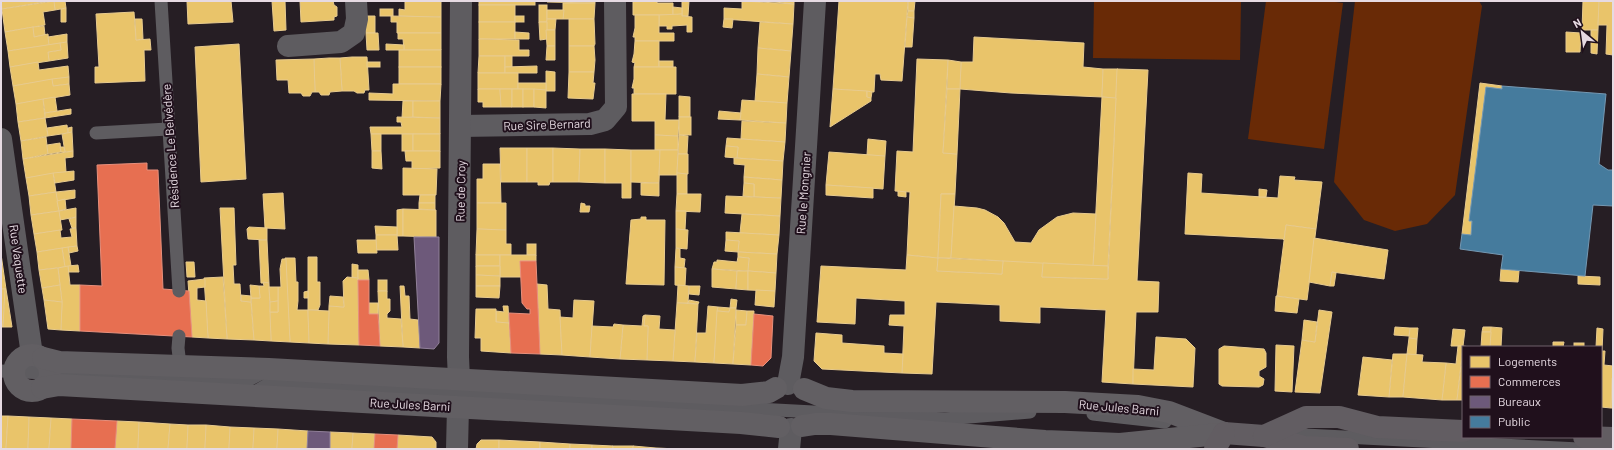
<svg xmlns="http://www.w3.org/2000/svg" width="1614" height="450" font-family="Barlow,sans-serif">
  <rect width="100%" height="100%" fill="#261e24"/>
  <g fill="#692a06">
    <path d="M1094,1H1241L1240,60L1093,58Z"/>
    <path d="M1266,1H1328L1343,3L1324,149L1248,139Z"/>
    <path d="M1355,1H1479L1482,6L1455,195L1427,224L1395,231L1364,220L1334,182Z"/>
  </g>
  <g fill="#e9c46a" stroke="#e8cb8e">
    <path d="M1,1H44V2L2,9Z"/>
    <path d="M54,1H65L66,8L55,10Z"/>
    <path d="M54,1L55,10L43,12L45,25L5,32L2,9Z"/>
    <path d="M187,1H231L233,22L188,24Z"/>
    <path d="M272,1H285L286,30L274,31Z"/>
    <path d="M300,1H333L334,5L337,7V16L334,17V20L301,22Z"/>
    <path d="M405,1H441V17L399,16V9L405,10Z"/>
    <rect x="479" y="1" width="56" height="4"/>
    <path d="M547,1H595V3L547,2Z"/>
    <path d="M633,1H657V3H673V15H633Z"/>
    <path d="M682,1H689L688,16H682Z"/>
    <path d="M742,1L794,4L793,24L724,19V8L742,9Z"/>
    <path d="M765,1H794V4Z"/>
    <path d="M839,1H908L902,81L881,80L880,74H875L874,92L833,89Z"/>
    <path d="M908,1H915L914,11H908Z"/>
    <path d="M1583,1H1599L1598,30H1582Z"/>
    <path d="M1599,1H1613V55L1606,54L1607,25H1598Z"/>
    <path d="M563,3H595L594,19H563Z"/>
    <rect x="479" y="5" width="36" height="17"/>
    <rect x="539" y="5" width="8" height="17"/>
    <path d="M673,7L682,8V14L673,15Z"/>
    <path d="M66,8V22H61V9Z"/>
    <rect x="380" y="9" width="13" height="7"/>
    <path d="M547,10H564L563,19H547Z"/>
    <path d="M908,11H914V18L907,17Z"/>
    <path d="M134,12L136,40L150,39L151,50H144L145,81L95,83V67H99L96,14Z"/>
    <path d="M682,14V16L692,17V32H687V25L672,26V29H667V26H659V15Z"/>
    <path d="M635,15H659V33H674V41H635V37H633L635,28Z"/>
    <path d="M365,16H375V33H366Z"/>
    <path d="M391,16L441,17V33H397V22H391Z"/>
    <rect x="515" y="16" width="9" height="6"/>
    <path d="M907,17L914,18L912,47H905Z"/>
    <path d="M135,19H142L143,39L136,40Z"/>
    <path d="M547,19H556L555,30H546Z"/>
    <path d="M569,19H594L595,44L594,46H569Z"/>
    <path d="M724,19H733L732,28L723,27Z"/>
    <rect x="479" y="22" width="36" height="17"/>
    <path d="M539,22H547V39L540,40Z"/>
    <path d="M760,22L793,24L791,51L758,48Z"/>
    <path d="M44,26L45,35L34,37L33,27Z"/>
    <path d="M33,27L34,37L48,34L49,45L8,51L5,32Z"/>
    <path d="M546,30H555V46H547Z"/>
    <path d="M1591,30H1598L1597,54L1591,53Z"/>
    <path d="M515,32L529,33V39H515Z"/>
    <path d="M1566,32L1581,33L1580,52H1566Z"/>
    <path d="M366,33H378L379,50H367Z"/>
    <path d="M398,33H441V50H404L403,39H398Z"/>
    <path d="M67,34V42L49,45L48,37Z"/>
    <path d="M974,37L1084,43L1083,67L1103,69L1102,97L1011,93L960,89L961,62H973Z"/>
    <path d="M479,39L519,40V50H529V56H479Z"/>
    <path d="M635,41H659V67H634L635,63L632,62L634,54Z"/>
    <path d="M67,42L68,58L49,61L48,52L61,50L60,43Z"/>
    <path d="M60,43L61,50L48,52L49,61L10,67L8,51Z"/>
    <path d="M239,44L246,179L201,182L195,47Z"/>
    <path d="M386,44L404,45V50H386Z"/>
    <path d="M547,46H555V60H546Z"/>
    <path d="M569,46H594L595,60L594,72H569Z"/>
    <path d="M758,48L791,51L789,77L757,74Z"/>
    <rect x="399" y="50" width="42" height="17"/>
    <path d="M479,56H505V73H478Z"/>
    <rect x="505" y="56" width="7" height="11"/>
    <path d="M352,57H367L369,90H365L364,93H357L354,91H342L340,58Z"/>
    <path d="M329,58H340L342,91L330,92L329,95H321L319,92H315L314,59Z"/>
    <path d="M314,59L315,92H312L310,96H303L301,93H289L288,80H277L276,60Z"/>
    <path d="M917,59L948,60L943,153L957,154L955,194H941L938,258L907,255L910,192L895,191L897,151L913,152Z"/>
    <path d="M948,60L961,62L960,89H947Z"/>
    <rect x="659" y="61" width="14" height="6"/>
    <path d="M38,62L39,70L68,66L69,77L13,86L10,67Z"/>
    <rect x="367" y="62" width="13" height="5"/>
    <path d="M537,66V73H505V67Z"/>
    <rect x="399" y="67" width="42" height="17"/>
    <path d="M634,67H676V94H634V88H632L634,79Z"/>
    <path d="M1103,69H1118L1116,98L1102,97Z"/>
    <path d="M1117,69L1148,70L1137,281L1159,282L1158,312H1136L1133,384L1102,382L1106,310L1040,307V323L1000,321V305L936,302L932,374L902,373L904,326L889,325L890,315H905V301L856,298L855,324L817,322L821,266L906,270L907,255L938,258L937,271L1002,274L1003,260L1043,262L1042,277L1108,279Z"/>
    <path d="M546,71L555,72V91H546Z"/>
    <path d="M569,72H594L593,83H595L593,99L568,98Z"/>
    <rect x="478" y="73" width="40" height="16"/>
    <path d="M757,74L789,77L787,103L755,101Z"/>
    <path d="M69,77V84L53,86L52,79Z"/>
    <path d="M52,79L53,86L69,84L70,95L16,104L13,86Z"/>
    <path d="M518,83H546V90L518,89Z"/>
    <path d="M1480,83L1502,86V89L1486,87L1469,221H1472L1471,235L1462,234Z"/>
    <path d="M393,84H441L440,101L369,100V93L393,94Z"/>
    <path d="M478,89H500L501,107H483V102H478Z"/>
    <path d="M500,89H512V107H501Z"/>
    <rect x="512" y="89" width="11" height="18"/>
    <rect x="523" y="89" width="11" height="18"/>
    <path d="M534,89L546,90V108L534,107Z"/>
    <path d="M833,89L867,91V97L871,98V101L830,127Z"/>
    <path d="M947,89H960L957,154L943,153Z"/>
    <path d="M867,91L872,92L871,98L867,97Z"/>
    <path d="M632,94H666L665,120H679L678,136L655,135V121H632Z"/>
    <path d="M679,96L690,97V117H679Z"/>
    <path d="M55,97L57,111L45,113L43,99Z"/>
    <path d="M1102,97L1116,98L1108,266H1093Z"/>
    <path d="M43,99L45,118L18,122L16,104Z"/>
    <path d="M742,100L787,103L786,123L740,120Z"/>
    <path d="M403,101H413V117L402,118Z"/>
    <path d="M413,101H440V118L413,117Z"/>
    <path d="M71,109V114L45,118V113Z"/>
    <path d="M719,111L741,113L740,120L718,119Z"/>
    <path d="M397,117L440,118V134H371L370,127H402L401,122H397Z"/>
    <rect x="679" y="117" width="12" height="18"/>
    <path d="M45,118L48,136L21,141L18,122Z"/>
    <path d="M742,121L786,123L785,142L741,139Z"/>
    <path d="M67,125L68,133L48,136L47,128Z"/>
    <path d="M72,127V132L68,133V128Z"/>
    <path d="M72,132L73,151L65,152L62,134Z"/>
    <path d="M371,134H381V151H372Z"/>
    <rect x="402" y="134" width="11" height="17"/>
    <rect x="413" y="134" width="27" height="17"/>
    <path d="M655,135L678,136V150H655Z"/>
    <path d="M679,135L688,136L687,154H678Z"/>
    <path d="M46,137L48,154L23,159L21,141Z"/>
    <path d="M727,138L785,142L783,161L737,158L738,147L726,146Z"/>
    <path d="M868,139L886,141L885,156L867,155Z"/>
    <path d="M60,143L61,152L48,154L47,145Z"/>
    <path d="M726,146L738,147L737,158L725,157Z"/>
    <path d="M60,147H64L65,152H61Z"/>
    <path d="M500,148H527V182H501Z"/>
    <path d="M527,148H553V182H550L549,185H538V182H527Z"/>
    <path d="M553,148L580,149L579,182H553Z"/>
    <path d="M580,149H605V183L579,182Z"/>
    <path d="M605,149L631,150V198H622V183H605Z"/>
    <path d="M631,150H660L659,183L631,182Z"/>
    <path d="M660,150H678L677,175H659Z"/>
    <path d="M73,151V157L65,158L66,172L26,178L23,159Z"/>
    <path d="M372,151H381L382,169L372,168Z"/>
    <path d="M405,151H440V168L412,169V161H406Z"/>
    <path d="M829,152L885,156L883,189L826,185Z"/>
    <path d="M678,154H688V174L677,173Z"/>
    <path d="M734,158L783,161L782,180L744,177L745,165L734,164Z"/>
    <path d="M483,164H500L501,203H477V179H483Z"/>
    <path d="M403,168L437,169L436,195H403Z"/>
    <path d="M74,171V180L55,183L53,173Z"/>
    <path d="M53,173L56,192L29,196L26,178Z"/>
    <path d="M677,173L687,174V194H677Z"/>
    <path d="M1188,173L1202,174L1201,193L1278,198L1280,176L1295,177L1294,180L1322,182L1316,229L1286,225L1284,240L1283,239L1185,234Z"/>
    <path d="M744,177L782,180L781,198L754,197V184L744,183Z"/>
    <path d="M641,183H659V196L641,195Z"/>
    <path d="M744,183L754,184V197L743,196Z"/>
    <path d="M826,185L873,188V198L826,195Z"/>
    <path d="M1259,189L1267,190L1266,197H1259Z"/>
    <path d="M75,190V198L57,201L56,192Z"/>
    <path d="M898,191L906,192V197L898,196Z"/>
    <path d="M56,192L59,211L31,215L29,196Z"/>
    <path d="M283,193L285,229L265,228L263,194Z"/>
    <path d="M677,194H701L700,212L676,211Z"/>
    <path d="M941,194H955L951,258H938Z"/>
    <path d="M420,195H435V203H419Z"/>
    <path d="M726,196L781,198L780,216L725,213Z"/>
    <path d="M65,199L66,209L59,211L57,201Z"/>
    <path d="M419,203H435V210L419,209Z"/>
    <path d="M477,203H506V230L477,229Z"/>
    <path d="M581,203L585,204V206H590L589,212H580Z"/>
    <path d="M954,206L977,208L985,210L998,217L1004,223L1015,242L1031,243L1039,230L1057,217L1073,213L1096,214L1093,266L951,258Z"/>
    <path d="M76,208V217L60,220L59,211Z"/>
    <path d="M220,208H234L236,265H233L234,284H240L241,301L251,302L254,340L227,339Z"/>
    <path d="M403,209V236H397V210Z"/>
    <path d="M403,209L436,210V237L403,236Z"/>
    <path d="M59,211L62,230L34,234L31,215Z"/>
    <path d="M676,211H686L685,230L676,229Z"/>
    <path d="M742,214L780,216L779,235L740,233Z"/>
    <path d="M76,217V228H72L69,219Z"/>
    <path d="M641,217H646V220H665L664,285L626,284L631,220L641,219Z"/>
    <path d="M1286,225L1316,229L1307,300L1277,296Z"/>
    <path d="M375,226L397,227V235H376Z"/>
    <path d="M249,227L267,228V240L248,239L247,229Z"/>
    <path d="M76,228L77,246L37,252L34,234L60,230L61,238L72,237L70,229Z"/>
    <path d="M477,229L506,230V244H511V255H476Z"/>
    <path d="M676,229L688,230L687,249L676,248Z"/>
    <path d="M726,232L779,235L777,254L738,252L739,241L726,240Z"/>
    <path d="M376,235H397L398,250H376Z"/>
    <path d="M1314,238L1388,250L1384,279L1332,272L1330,286L1309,282Z"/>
    <path d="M259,240H267L269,283H261Z"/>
    <path d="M357,240H376L377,253H358Z"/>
    <path d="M726,240L739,241L738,252L725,251Z"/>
    <rect x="527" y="244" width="9" height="11"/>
    <path d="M77,246L78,251L69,253L68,247Z"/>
    <path d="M68,247L71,266L65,267L62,248Z"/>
    <path d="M62,248L65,267L39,270L37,252Z"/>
    <path d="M676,248L680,249V258L685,259L684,268L675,267Z"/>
    <path d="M738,252L777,254L776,273L748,271L749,258L738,257Z"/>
    <path d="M1,254L6,289H1Z"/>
    <rect x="476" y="255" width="24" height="11"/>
    <path d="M500,255H536V261H520L521,277H500Z"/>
    <path d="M308,257H317V282H320V305L318,310H308Z"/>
    <path d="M738,257L749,258L748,271L712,269L714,262H717V260L737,262Z"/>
    <path d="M285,258H295L296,282H298V301L297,310H308L309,343L290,342Z"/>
    <path d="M938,258L1003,261L1002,274L937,271Z"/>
    <path d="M282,259H286L290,342L271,341L270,312H278V287H281L280,269Z"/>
    <path d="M186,262H194L195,277H187Z"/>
    <path d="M1043,263L1108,266V279L1042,277Z"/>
    <path d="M352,264L358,265V278L352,277Z"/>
    <path d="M78,265L79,272H68V266Z"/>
    <path d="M68,266L70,285H80V331L61,330L62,302L58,268Z"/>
    <path d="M476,266H500V276L476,275Z"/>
    <path d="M675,267L686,268L685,286L675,285Z"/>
    <path d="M58,268L60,285L42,288L39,270Z"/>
    <path d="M712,269L737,271L736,289L712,287Z"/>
    <path d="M1501,269L1519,271L1518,282L1500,281Z"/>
    <path d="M358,270H368L369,280H358Z"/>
    <path d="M737,271H748V290L736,289Z"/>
    <path d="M748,271L776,273L775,291L748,290Z"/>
    <path d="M1332,272L1336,273L1334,286H1330Z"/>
    <path d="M476,275L500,276V286H476Z"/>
    <path d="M1578,276L1600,277V285L1578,284Z"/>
    <path d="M223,277L227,339L208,338L204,278Z"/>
    <path d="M347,277L358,278L359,345L328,344L329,306L344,307L343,281Z"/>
    <path d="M205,279V287L197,288V300L206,301L208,338L192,337L188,281Z"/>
    <rect x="378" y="280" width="9" height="11"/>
    <path d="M263,282L269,283L271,341L254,340L251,298H260L259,286H264Z"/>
    <path d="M537,284L547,285L548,309L560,310L562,355L540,354Z"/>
    <path d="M60,285L62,302L44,300L42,288Z"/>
    <path d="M250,285L259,286L260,298H251Z"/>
    <path d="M678,285L689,286L688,303H677Z"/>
    <path d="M400,286H404L405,296H409L410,319L418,320L420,348L403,347Z"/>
    <path d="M476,286H500L499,298L476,297Z"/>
    <path d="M689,286H700L699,295L689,294Z"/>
    <path d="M269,287H278V301L270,302Z"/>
    <path d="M1,289H5L3,327H1Z"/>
    <path d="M5,289H6L12,327H3Z"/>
    <path d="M756,290L775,291L774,307L755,305Z"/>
    <path d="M308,291V298H304V292Z"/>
    <path d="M378,291H387V299H390V311L387,314V318L401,319L403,347L380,346Z"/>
    <path d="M241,295L251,296V302L241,301Z"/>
    <path d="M330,296L343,297L344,307L329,306Z"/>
    <path d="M1276,296L1299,299L1297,313L1275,311Z"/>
    <path d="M731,299L737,300L736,308H730Z"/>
    <path d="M44,300L62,302L61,330L48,329Z"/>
    <path d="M574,300L594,301L590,357L562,355L560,317L573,318Z"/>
    <path d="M689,300L699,302L698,304L688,303Z"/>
    <path d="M278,301V312H270V302Z"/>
    <rect x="369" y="303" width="9" height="11"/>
    <path d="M677,303L698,304L695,362L673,361Z"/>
    <path d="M503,306H508L509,323L496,322V311L504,312Z"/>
    <path d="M708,306L718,307L714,363L695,362L697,333H706Z"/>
    <path d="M718,307L730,308L729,312L717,311Z"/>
    <path d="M730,308H736L733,364L714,363L717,311L729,312Z"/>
    <path d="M476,309H496V322L509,323L511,353L481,351V338H475Z"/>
    <path d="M308,310L329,311L328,344L309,343Z"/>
    <path d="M736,310L747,311L746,325H736Z"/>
    <path d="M1319,310L1332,312L1320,393L1295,392L1302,340L1315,342Z"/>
    <path d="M747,311H754L751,365L733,364L736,325H746Z"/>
    <path d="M645,315L660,316L659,329L675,330L673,361L647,360L648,326H644Z"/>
    <path d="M645,315L644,326H648L647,360L620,359L623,325L642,326L643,316Z"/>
    <path d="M1304,320L1317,322L1315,342L1302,340Z"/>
    <path d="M614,324L623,325L620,359L590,357L592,326L613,327Z"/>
    <path d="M1395,327L1410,328L1409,336L1394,335Z"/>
    <path d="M1483,327H1491V332H1482Z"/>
    <path d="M1491,327L1502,328L1501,347H1490Z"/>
    <path d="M1410,328H1418L1417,339L1409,338Z"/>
    <path d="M1597,328L1603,329L1602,351H1605L1604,365L1613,366L1611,408L1601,407V347H1596Z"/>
    <path d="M1453,329L1465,330L1463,346H1451Z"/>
    <path d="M1482,332H1491L1490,347H1481Z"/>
    <path d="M816,333L842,335V343L884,346V353L903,354L902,373L822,369L814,361Z"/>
    <path d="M1156,337L1186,339L1195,348L1193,387L1133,384V369L1154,370Z"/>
    <path d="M1409,338L1417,339L1416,355L1407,354Z"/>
    <path d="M1553,342H1564L1563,347H1553Z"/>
    <rect x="1574" y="343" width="10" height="4"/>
    <path d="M1276,345L1294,346L1292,392L1275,391Z"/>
    <path d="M1224,346L1264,349L1266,353V367L1259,371V376L1264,379L1263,385L1259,387L1222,386L1219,384V349Z"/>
    <path d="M1458,346H1463L1457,400H1442L1446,363L1456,364Z"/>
    <path d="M1463,346L1470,347H1463V367H1461Z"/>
    <path d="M1393,354H1407L1403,397H1389Z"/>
    <path d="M1407,354L1423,355L1422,362L1446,363L1442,400L1403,397Z"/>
    <path d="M1363,357L1392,360L1389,397L1358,395Z"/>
    <path d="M1461,367H1463V400H1457Z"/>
    <path d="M1612,378H1613V408H1611Z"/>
    <path d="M1,416H8L6,449H1Z"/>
    <path d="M8,416L29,417L28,449H6Z"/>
    <path d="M29,417L51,418L49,449H28Z"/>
    <path d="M51,418L72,419L71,449H49Z"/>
    <path d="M117,421L139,422L138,449H115Z"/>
    <path d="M139,422L170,424L168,449H138Z"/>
    <path d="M170,424L188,425L187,449H168Z"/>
    <path d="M188,425H206L205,449H187Z"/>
    <path d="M206,425L230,427L229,449H205Z"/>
    <path d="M230,427L254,428L253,449H229Z"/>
    <path d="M254,428L278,429L277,449H253Z"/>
    <path d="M278,429L308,431L307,449H277Z"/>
    <path d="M330,432L353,433L352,449H330Z"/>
    <path d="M353,433L375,434L374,449H352Z"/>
    <path d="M398,435L432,437L436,442V449H397Z"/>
    <path d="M481,440H499V449H476L477,444Z"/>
    <path d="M499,440L540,442V449H499Z"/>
    <path d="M540,442L570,444V449H540Z"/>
    <path d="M570,444L592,445V449H570Z"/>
    <path d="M592,445L613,446V449H592Z"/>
    <rect x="613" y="446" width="20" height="3"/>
    <path d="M633,446L656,448V449H633Z"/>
    <path d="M656,448L678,449H656Z"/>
  </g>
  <g fill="#e76f51" stroke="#e78f7c">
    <path d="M147,163V170H158L163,289L189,291L192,337L80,331V285L102,286L97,165Z"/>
    <path d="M520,261H536L540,354L511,353L509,313L530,314V309H527L522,303Z"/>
    <path d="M358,280H369V314H378L380,346L359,345Z"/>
    <path d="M754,314L773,316L771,358L763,366L751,365Z"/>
    <path d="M72,419L117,421L115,449H71Z"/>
    <path d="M375,434L398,435L397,449H374Z"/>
  </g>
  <g fill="#6d597a" stroke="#918099">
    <path d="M414,237H439V343L434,349L420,348Z"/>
    <path d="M308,431L330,432V449H307Z"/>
  </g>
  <path fill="#457b9d" stroke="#7598b2" d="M1502,86L1606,94L1599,164L1608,170H1613V206L1593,205L1585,276L1501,269L1503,255L1460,249L1462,234L1471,235L1472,221H1469L1486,87L1502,89Z"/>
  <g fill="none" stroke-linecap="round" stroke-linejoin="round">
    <g stroke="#5e5c60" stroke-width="13">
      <path d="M161,1L179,291"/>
      <path d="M96,133L168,129"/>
      <path d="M179,336L178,348L180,365"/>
      <path d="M1,371L245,382L266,371"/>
      <path d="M250,395L270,383L945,419L1030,412"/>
      <path d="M1093,414L1165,422"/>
      <path d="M1285,435H1305L1579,449"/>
    </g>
    <g stroke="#5e5c60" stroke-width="22">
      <path d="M288,46L341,42L354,33L357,19L356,1"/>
      <path d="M460,126L590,124L605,120L616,107L615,1"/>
      <path d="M1,139L32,355"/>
      <path d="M459,380L458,357L461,1"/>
      <path d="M788,384L793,357L815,1"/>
      <path d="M457,449L458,407"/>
      <path d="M789,449L791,429"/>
    </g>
    <g stroke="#625f63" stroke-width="22">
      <circle cx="32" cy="373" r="18"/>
      <path d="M43,358L59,362L269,369L742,395L769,392L776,388"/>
      <path d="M42,388L59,385L741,423L779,427"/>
      <path d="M804,389L826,398L852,401L1065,402L1138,406L1169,412L1224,433"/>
      <path d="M802,426L815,424H831L1045,441L1120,444L1219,434"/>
    </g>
    <g stroke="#625d62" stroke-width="22">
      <path d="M1224,433L1264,436L1305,447L1348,449"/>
      <path d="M1264,436L1306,417H1339L1377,427L1463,431"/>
      <path d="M1584,437L1613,438"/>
      <path d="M1215,449L1224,433"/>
    </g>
  </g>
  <g text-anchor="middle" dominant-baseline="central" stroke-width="4" stroke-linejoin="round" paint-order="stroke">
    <g font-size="12" fill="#e6dae2" stroke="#20101c">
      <text transform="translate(547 124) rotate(-2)">Rue Sire Bernard</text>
      <text transform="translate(170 146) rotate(-94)">Résidence Le Belvédère</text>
      <text transform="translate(460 191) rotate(-89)">Rue de Croy</text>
      <text transform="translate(803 193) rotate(-86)">Rue le Mongnier</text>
      <text transform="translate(19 259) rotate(82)">Rue Vaquette</text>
      <text transform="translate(410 404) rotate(3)">Rue Jules Barni</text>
      <text transform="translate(1119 407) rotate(5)">Rue Jules Barni</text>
    </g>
  </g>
  <rect width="1614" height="450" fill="none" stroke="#e6dae2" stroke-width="4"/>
  <rect x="1462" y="346" width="140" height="92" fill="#20101c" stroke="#6f616b"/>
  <rect x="1470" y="356" width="20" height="12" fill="#e9c46a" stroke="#6f616b"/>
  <text x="1498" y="366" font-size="12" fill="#e6dae2">Logements</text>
  <rect x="1470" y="376" width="20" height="12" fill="#e76f51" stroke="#6f616b"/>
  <text x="1498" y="386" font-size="12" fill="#e6dae2">Commerces</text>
  <rect x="1470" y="396" width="20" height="12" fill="#6d597a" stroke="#6f616b"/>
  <text x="1498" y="406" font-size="12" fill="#e6dae2">Bureaux</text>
  <rect x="1470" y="416" width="20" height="12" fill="#457b9d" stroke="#6f616b"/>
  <text x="1498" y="426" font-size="12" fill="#e6dae2">Public</text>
  <g transform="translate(1582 32) rotate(331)" stroke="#20101c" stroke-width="3" paint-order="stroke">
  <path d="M0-3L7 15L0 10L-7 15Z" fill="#e6dae2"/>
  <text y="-6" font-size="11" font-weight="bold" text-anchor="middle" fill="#e6dae2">N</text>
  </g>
</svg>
